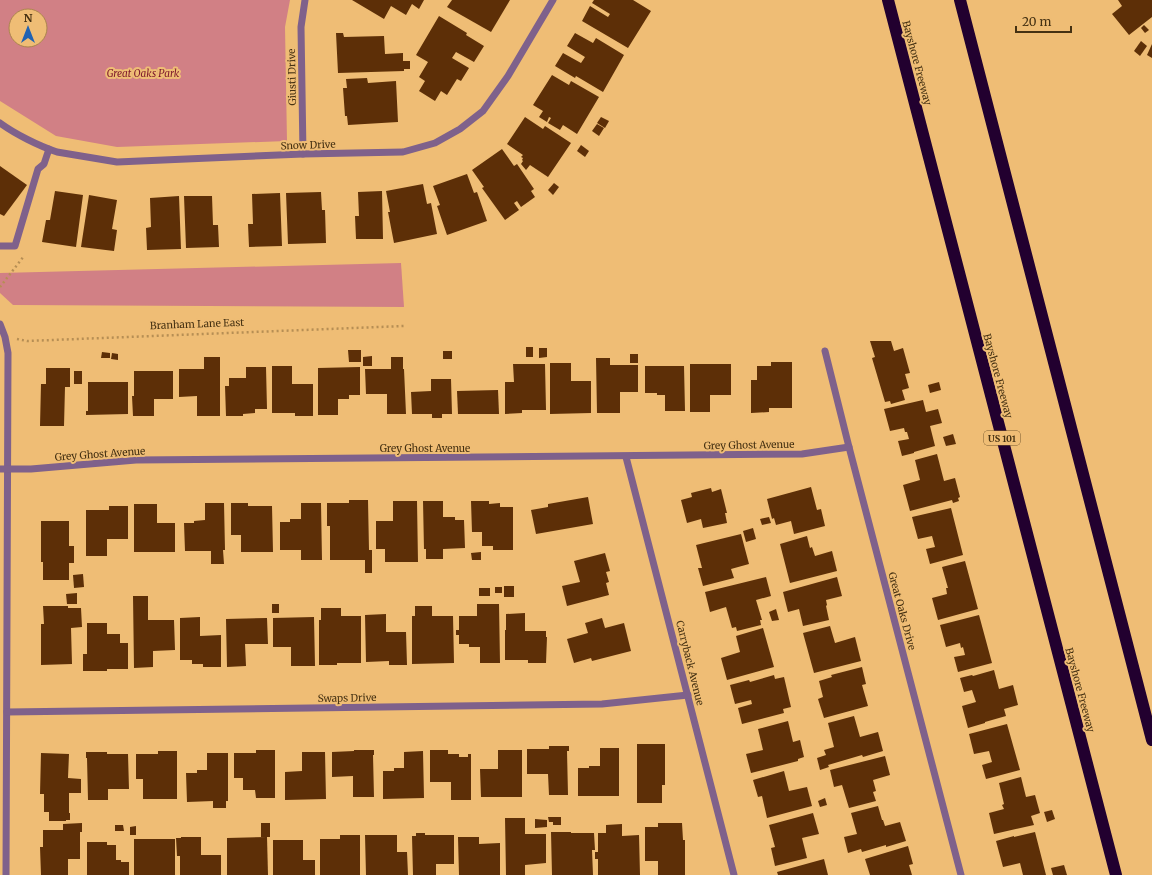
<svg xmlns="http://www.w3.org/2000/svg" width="1152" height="875" font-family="Merriweather,serif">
  <rect width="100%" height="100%" fill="#efbd75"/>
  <g fill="#d18085" fill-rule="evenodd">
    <path d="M0,0H290L285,27L287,141L117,147L56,136L0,101ZM16,16H40V40H16Z"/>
    <path d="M401,263L404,307L13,305L0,293V273Z"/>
  </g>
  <g fill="#5d2f07">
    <path d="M352,0H424L419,9L412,4L406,15L391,6L384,19Z"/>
    <path d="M452,0H510L491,32L447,7Z"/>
    <path d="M594,0H633L651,11L628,48L582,21L590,6L608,17L610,14L592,3Z"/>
    <path d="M1118,0H1152V17L1129,35L1112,14L1122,6Z"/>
    <path d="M439,16L467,33L466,35L484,46L474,62L456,52L452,58L469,68L461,81L457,79L447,95L441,91L435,101L419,91L425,81L419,77L428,62L416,55Z"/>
    <path d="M1144,25L1149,30L1145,33L1141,28Z"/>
    <path d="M336,33H343L344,37L384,36L385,54L403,53V61H410V69H404V71L338,73Z"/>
    <path d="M575,33L593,43L596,38L624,55L603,92L576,76L575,78L555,66L563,53L581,63L585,57L567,46Z"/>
    <path d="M1141,41L1147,46L1140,56L1134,51Z"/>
    <path d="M1152,44V58L1147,55Z"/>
    <path d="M552,75L569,85L571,81L599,97L577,134L563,125L560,130L548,123L551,118L549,117L547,122L539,117L543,111L533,105Z"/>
    <path d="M367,78L368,83L396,81L398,122L348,125L347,116H345L343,88H347L346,79Z"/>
    <path d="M525,117L543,129L545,126L571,143L548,177L530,165L526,170L521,164L523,161L522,160L523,158L521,157L523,155L507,144Z"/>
    <path d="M601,117L609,121L605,128L597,123Z"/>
    <path d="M597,124L604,128L599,136L592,131Z"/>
    <path d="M581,145L589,151L585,157L577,151Z"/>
    <path d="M502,149L514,166L517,164L534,189L531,191L535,197L521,207L517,201L514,203L519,210L505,220L482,188L484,187L472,170Z"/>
    <path d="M0,166L27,185L4,216L0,214Z"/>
    <path d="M467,174L474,193L477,192L487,221L447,235L437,206L440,205L433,186Z"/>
    <path d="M554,183L559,187L553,195L548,190Z"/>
    <path d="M423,184L427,204L431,203L437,234L394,243L388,212H390L386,191Z"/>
    <path d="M55,191L83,195L76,247L42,242L46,220H50Z"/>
    <path d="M382,191L383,239H356L355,216H359L358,192Z"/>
    <path d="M321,192L322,210H325L326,243L288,244L286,193Z"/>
    <path d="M280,193L282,246L249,247L248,224H253L252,194Z"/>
    <path d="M89,195L117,200L112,229L117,230L114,251L81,247Z"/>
    <path d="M179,196L181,249L147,250L146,228L151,227L150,198Z"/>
    <path d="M184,196H212L213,225H218L219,247L186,248Z"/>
    <path d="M870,341H891L894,351L903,348L910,373L905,374L909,388L902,390L905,400L891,404L890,401L885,402L872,358L875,357Z"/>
    <rect x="526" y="347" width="7" height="10"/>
    <path d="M539,348H547V357L539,358Z"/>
    <path d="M348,350H361V362H349Z"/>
    <rect x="443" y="351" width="9" height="8"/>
    <path d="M102,352L110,353V358H101Z"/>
    <path d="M112,353L118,354V360L111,359Z"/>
    <rect x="630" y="354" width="8" height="9"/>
    <path d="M372,356V366H363V357Z"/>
    <path d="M204,357H220V416H197V396L179,397V369H204Z"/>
    <path d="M391,357H403V369H404L406,414H387V394H366L365,369H391Z"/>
    <path d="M596,358H610V365H638V392H620V413H597Z"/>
    <path d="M771,362H792V408H769V412L751,413V380H757V366H771Z"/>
    <path d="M550,363H571V381H591V413L550,414Z"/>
    <path d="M513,364H545L546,410H522V413L505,414V382H514Z"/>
    <path d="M690,364H731V395H710V412H690Z"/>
    <path d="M272,366H292V384H313V416H295V413H272Z"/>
    <path d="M645,366H684L685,411H665V395H657V393H645Z"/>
    <path d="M246,367H266L267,409H255V413L243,414V416H226L225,386H229V378H246Z"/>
    <path d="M360,367V395H349V399H338V415H318V368Z"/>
    <path d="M46,368H70V387H65L64,426H40L41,384H46Z"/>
    <rect x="74" y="371" width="8" height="13"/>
    <path d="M134,371H173V399H154V416H133L132,396H134Z"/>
    <path d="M431,379H451L452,414H442V418H432V414H412L411,392L431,391Z"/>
    <path d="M88,382H128V414L86,415V411H88Z"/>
    <path d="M939,382L941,390L930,393L928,385Z"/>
    <path d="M498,390L499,414H458L457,391Z"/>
    <path d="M923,400L926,412L938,409L942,423L930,426L935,446L914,452V453L902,456L898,441L909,439L907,432H905L904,428L890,431L884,409Z"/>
    <path d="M953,434L956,444L946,446L943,437Z"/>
    <path d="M937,454L944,481L955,478L960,497L958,498L959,501L953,503L952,500L910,511L903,485L920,480L915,460Z"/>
    <path d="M811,487L817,510L821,509L825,526L794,534L791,521L776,525L774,518L772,519L767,499Z"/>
    <path d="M711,488L712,492L721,489L727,513H725L727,523L703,528L701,519L687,523L681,500L692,497L691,493Z"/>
    <path d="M588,497L593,524L536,534L531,510L548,507V504Z"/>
    <path d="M349,500H368L369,550H372V573H365V560H330V526H327V503H349Z"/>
    <path d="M393,501H417L418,562H385V549H376V521H393Z"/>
    <path d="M423,501H443V517H455V520H464L465,548L443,549V559H426V549H424Z"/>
    <path d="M471,501H489V504L500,503V507H513V550H493V546H482V532H472Z"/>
    <path d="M205,503H224L225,550H223L224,564H211V551H185L184,523H194V521L205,520Z"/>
    <path d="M231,503H248V506H272L273,552H241V535H231Z"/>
    <path d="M301,503H321L322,560H301V550H280V522H290V519H301Z"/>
    <path d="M134,504H157V523H175V552H134Z"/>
    <path d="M109,506H128V539H107V556H86V510H109Z"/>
    <path d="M951,508L963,555L930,564L926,549L935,547L932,536L918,539L912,517Z"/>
    <path d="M769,517L771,523L762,525L760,519Z"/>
    <path d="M41,521H69V546H74V563H69V580H43V562H41Z"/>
    <path d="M753,528L756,539L746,542L743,531Z"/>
    <path d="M741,534L749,564L731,569L734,578L703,586L698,568H702L696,545Z"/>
    <path d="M807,536L810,548L812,547L815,556L832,551L837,571L790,583L780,544Z"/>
    <path d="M481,552V560H472L471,553Z"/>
    <path d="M605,553L610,571L606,572L609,582L606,583L609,595L567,606L562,586L580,582L574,561Z"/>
    <path d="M965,561L978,609L938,620L932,598L947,594L946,588H948L942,567Z"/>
    <path d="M83,574L84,587L74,588L73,575Z"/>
    <path d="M766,577L771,596L756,600L762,620H760L761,625L737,631L736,627L732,628L726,607L710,612L705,592Z"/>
    <path d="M837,577L842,596L826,600L827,605L826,606L829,620L803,626L799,609L788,612L783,592Z"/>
    <rect x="504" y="586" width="10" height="11"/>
    <rect x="495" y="587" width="7" height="6"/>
    <rect x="479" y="588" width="11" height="8"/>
    <path d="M77,593V604H67L66,594Z"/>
    <path d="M133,596H148V620H174L175,650L153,651V667L134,668Z"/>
    <rect x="272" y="604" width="7" height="9"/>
    <path d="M477,604H499L500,663H480V647H469V644H459V635H456V630H459V616H477Z"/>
    <path d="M43,606H68V608H81L82,627L71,628L72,664L41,665V624H44Z"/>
    <path d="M415,606H432V616H453L454,663L412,664V616H415Z"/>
    <path d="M321,608H341V616H361V663H337V665H319V620H321Z"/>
    <path d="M776,609L779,620L772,621L769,612Z"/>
    <path d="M525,613V631H546V637H547L546,663H528V660H505V630H506V614Z"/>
    <path d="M386,614V632H406L407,665H389V661L366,662L365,615Z"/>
    <path d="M979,615L992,663L958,672L954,657L965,655L963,647L961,648L960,643L946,647L940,625Z"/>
    <path d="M200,617V636L221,635V667H203V664H192V660H180V618Z"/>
    <path d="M314,617L315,666H291V647H273V618Z"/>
    <path d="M267,618L268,644H245L246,666L227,667L226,619Z"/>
    <path d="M602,618L605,628L624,623L631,651L592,661L591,658L574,663L567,639L588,633L585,623Z"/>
    <path d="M87,623H107V634H120V643H128V669H107V671H83V654H87Z"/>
    <path d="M830,626L835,643L855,637L861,661L814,673L803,633Z"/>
    <path d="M763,628L774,667L727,680L721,658L740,652L736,636Z"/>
    <path d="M862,667L866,684L862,685L868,706L824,718L818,699L823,697L819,681L832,677L831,675Z"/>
    <path d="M994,670L999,689L1013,685L1018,705L1004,709L1006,716L985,722V723L968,728L962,706L976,702L972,690L964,692L960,678L972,675L973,676Z"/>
    <path d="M774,675L775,679L784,677L791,707L783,709L784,713L742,724L738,708L752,704L751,700L735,704L730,685L749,680L750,682Z"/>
    <path d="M854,716L860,737L878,732L883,751L863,757L862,755L828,765L829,767L820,770L817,758L826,755L824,750L834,747L828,723Z"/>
    <path d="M788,721L793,742L800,740L804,757L798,759V761L751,773L746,754L763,750L758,729Z"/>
    <path d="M1007,724L1020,770L986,779L982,765L992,762L989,751L974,754L969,734Z"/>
    <path d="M637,744H665V785H662V803H637Z"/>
    <path d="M549,746H569V751H567L568,795H549L548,774H527V749H549Z"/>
    <path d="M600,748H619V796H578V768H589V766H600Z"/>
    <path d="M256,750H275V798H256L255,790H243V778H234V753H256Z"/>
    <path d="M354,750H374V755H373L374,797H353V776L332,777V752L354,751Z"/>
    <path d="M430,750H448V754H459V757H468V754H471V800H451V782H430Z"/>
    <path d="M498,750H522V797H481L480,769H498Z"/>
    <path d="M158,751H177V799H143V779H136V754H158Z"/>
    <path d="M423,751L424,798L383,799V771H394V768H404V752Z"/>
    <path d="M86,752H107V754H128L129,789H108V800H88L87,758H86Z"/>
    <path d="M302,752H325L326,799L285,800V772L302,771Z"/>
    <path d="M41,753L69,754L68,778L81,779V793H69V813H70V820H66V821H49V812H44V794H40Z"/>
    <path d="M207,753H228V801H226V808H213V801L187,802L186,773H197V770H207Z"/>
    <path d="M885,756L890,775L873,780L876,791L873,792L876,801L849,808L842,785L834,787L830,770Z"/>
    <path d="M784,771L789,791L807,787L812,806L767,818L762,796L758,797L753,780Z"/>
    <path d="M1021,777L1026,797L1035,795L1040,813L1031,816L1034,825L994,834L989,813L1004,809L1002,805L1004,804L999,783Z"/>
    <path d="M825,798L827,805L820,807L818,801Z"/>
    <path d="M878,806L882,820H883L885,826L900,822L906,841L886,847V845L862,852L861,849L848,853L844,837L857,834L851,813Z"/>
    <path d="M1052,810L1055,819L1047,822L1044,812Z"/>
    <path d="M813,813L819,834L802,838L807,858L775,866L771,848L775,847L769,825Z"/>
    <path d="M548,817H561V825H553V822H549Z"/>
    <path d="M505,818H525V834H546V863L525,865V875H506Z"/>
    <path d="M535,819L547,820V827L535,828Z"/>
    <path d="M82,823V832H80V859H68V875H41L40,847H43V830H63V824Z"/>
    <rect x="261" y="823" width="9" height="14"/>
    <path d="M658,823H682L683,840H685V875H658V861H645V827H658Z"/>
    <path d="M622,824V836L639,835L640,875H598V859H595V852H598V833H606V825Z"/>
    <path d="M115,825H123L124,831H115Z"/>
    <path d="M136,826V835H130V827Z"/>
    <path d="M551,832H571V833H594L595,850H592L593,875H552Z"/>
    <path d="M1035,832L1046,875H1023L1020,863L1003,867L996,841L1014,836V837Z"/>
    <path d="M416,833H425V835H454V864H436V875H413L412,836H416Z"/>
    <path d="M340,835H360V875H320V839H340Z"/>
    <path d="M365,835H397V852H407L408,875H366Z"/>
    <path d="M181,837H201V855H221V875H180V856H177L176,838H181Z"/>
    <path d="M267,837L268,875H227V838Z"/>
    <path d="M458,837H479V844L500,843V875H459Z"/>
    <rect x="134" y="839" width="41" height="36"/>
    <path d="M273,840H303V860H315V875H273Z"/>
    <path d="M87,842H107V845H116V860H121V862H129V875H87Z"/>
    <path d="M908,846L913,864L909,865L912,875H870L865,859Z"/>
    <path d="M824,859L828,875H778L777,872Z"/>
    <path d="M1064,865L1067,875H1053L1051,868Z"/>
  </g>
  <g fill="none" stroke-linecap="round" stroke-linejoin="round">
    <g stroke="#b68e54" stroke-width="2.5" stroke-dasharray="2 3" stroke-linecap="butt">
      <path d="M0,287L24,256"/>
      <path d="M17,339L27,341L404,326"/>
    </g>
    <g stroke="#7f618b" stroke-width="7">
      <path d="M0,123C15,134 39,146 57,152L117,162L303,154L403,152L435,143L460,129L483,111L508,76L553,0"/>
      <path d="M303,154L301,27L305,0"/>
      <path d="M0,246H15L38,169L44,164L49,149"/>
      <path d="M0,324L5,337L8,353L6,875"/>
      <path d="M825,351L849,447L961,875"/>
      <path d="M626,457L734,875"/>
      <path d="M0,469H31L136,460L802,454L849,447"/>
      <path d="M7,712L602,704L688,695"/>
    </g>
    <g stroke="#22002f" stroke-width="12">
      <path d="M888,0L1116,875"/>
      <path d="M960,0L1152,740"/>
    </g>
  </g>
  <g text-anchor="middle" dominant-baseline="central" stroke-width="4" stroke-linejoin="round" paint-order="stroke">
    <rect fill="#efbd75" stroke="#785b30" stroke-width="1" x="984" y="431" width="36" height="14" rx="3"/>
    <g font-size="9" font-weight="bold" fill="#453112">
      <text x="1002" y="438">US 101</text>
    </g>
    <g font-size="10" fill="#453112" stroke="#efbd75">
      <text transform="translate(917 63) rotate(75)">Bayshore Freeway</text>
      <text transform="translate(292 77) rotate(-91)">Giusti Drive</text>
      <text transform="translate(308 145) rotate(-2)">Snow Drive</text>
      <text transform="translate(197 324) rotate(-2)">Branham Lane East</text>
      <text transform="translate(998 376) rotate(75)">Bayshore Freeway</text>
      <text transform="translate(749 445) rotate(-1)">Grey Ghost Avenue</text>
      <text x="425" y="448">Grey Ghost Avenue</text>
      <text transform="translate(100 454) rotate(-4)">Grey Ghost Avenue</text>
      <text transform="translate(902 611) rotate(75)">Great Oaks Drive</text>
      <text transform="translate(690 663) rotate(76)">Carryback Avenue</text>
      <text transform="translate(1080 690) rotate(75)">Bayshore Freeway</text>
      <text transform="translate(347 698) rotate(-1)">Swaps Drive</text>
    </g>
    <g font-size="10" font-style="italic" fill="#7c182c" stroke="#efbd75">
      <text x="143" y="73">Great Oaks Park</text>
    </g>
  </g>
  <g transform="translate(28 28)"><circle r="19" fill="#efbd75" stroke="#ab854d"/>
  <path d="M0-3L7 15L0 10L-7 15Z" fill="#2062b3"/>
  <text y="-6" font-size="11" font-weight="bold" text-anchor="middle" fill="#453112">N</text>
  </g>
  <path d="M1016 26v6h55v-6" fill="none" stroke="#453112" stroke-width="2"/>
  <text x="1022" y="26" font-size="12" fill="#453112" stroke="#efbd75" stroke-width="3" paint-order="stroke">20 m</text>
</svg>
